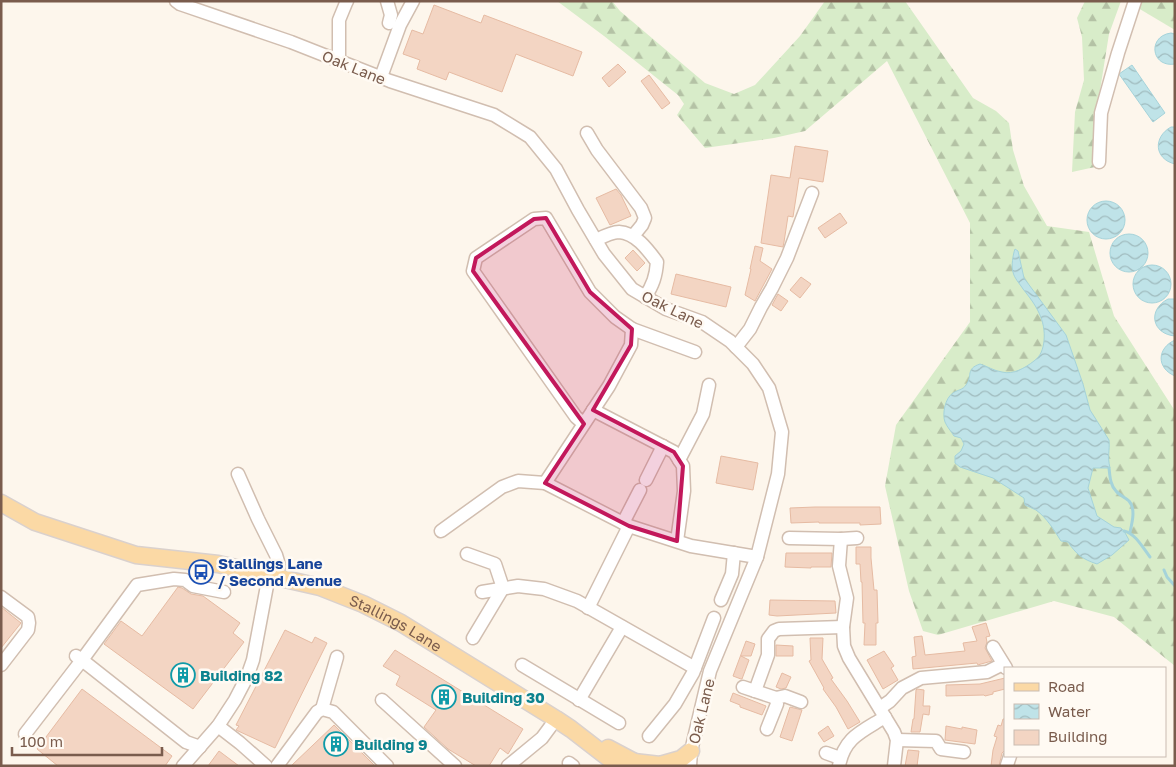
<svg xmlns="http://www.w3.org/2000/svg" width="1176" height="767" font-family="'Golos Text',sans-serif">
  <defs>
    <pattern id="forest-firs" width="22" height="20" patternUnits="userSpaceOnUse" patternTransform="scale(1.25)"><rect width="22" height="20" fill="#d8ecc9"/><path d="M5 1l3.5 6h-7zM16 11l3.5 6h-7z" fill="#b4c2a5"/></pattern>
    <pattern id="water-waves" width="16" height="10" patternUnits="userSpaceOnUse" patternTransform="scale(1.25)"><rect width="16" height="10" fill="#bfe3e8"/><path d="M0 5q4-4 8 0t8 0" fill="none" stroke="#a0bbbe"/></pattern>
  </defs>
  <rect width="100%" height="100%" fill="#fdf6ec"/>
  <g fill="url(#forest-firs)">
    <path d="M557,1H612L620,11L705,83L734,94L755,85L800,36L825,1H905L973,98L996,111L1009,123L1013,150L1024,186L1047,226L1089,232L1114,316L1175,411V666L1114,617L1054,601L938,635L923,631L909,591L885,486L896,425L970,322V223L887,61L805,131L774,138L705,148L677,115L684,104L678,95L604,36Z"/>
    <path d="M1085,1H1121L1109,34L1097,109L1095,167L1072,172L1075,112L1084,80L1082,37L1077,18Z"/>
    <path d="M1140,1H1175V30L1138,8Z"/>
  </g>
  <g fill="url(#water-waves)" stroke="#a5d3da">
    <path d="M1171,33L1175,34V64C1151,68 1147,36 1171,33Z"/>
    <path d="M1132,65L1165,113L1153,122L1119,74Z"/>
    <path d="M1171,127H1175V164C1154,159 1153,137 1171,127Z"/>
    <circle cx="1106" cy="220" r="19"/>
    <circle cx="1129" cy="253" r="19"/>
    <path d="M1015,249L1018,251L1024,278L1066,335L1083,384L1090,410L1109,440C1110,452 1107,455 1110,468H1093L1088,488L1097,516L1114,527L1121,528L1124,531L1129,540L1112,555L1097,564C1082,559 1076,554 1068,542L1061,541C1054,530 1047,518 1036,510C1032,508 1029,507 1025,505L1024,498L993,478L960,467L955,463V456L961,451L964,444L961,438L954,436C951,431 947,427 945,422C942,414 945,398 953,393C957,390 963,390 966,385C973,376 965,369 980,364C987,366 994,371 1002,372C1013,375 1025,368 1034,361C1041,356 1043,349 1044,341C1046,320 1036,305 1023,289C1020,284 1014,278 1013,272C1011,267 1013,254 1015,249Z"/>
    <circle cx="1152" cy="284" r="19"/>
    <path d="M1168,299H1175V336C1152,334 1147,310 1168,299Z"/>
    <path d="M1175,340V376C1156,368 1157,348 1175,340Z"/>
  </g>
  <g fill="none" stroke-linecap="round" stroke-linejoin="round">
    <g stroke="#a5d3da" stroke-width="3">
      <path d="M1109,468C1110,476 1110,485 1116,491C1119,495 1125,497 1129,501C1136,509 1132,523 1130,532"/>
      <path d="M1124,531C1135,533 1143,548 1150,557"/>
      <path d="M1164,570L1167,577L1175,586"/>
    </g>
  </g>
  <g fill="#f3d5c3" stroke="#e6bba3">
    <path d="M434,5L481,23L484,15L582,52L573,76L516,54L502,92L449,72L446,80L417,69L420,60L403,54L412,30L423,34Z"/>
    <path d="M618,64L626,72L609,87L602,78Z"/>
    <path d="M649,75L670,103L662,109L641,81Z"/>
    <path d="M795,146L828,151L823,182L799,178L793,217L788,216L784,242L783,247L761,243L771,175L790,178Z"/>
    <path d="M616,189L621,195L631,216L610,225L596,198Z"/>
    <path d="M840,213L847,223L825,238L818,228Z"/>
    <path d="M755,246L763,248L760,261L772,269L755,301L745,295L751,269H750Z"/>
    <path d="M633,250L645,263L637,271L625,258Z"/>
    <path d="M676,274L731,287L726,307L671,294Z"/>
    <path d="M801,277L811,284L800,298L790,290Z"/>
    <path d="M778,294L788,301L781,311L772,305Z"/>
    <path d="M721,456L758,463L753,490L716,483Z"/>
    <path d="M815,507H880L881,524L860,525V523H819V522L791,523L790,508Z"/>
    <path d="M856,547H871V558L874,590H877L878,623H876V645H864L865,623H863L862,582H861L860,564H856Z"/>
    <path d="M786,553H832L831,567H811V568L785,567Z"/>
    <path d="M178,587L182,588L191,594L203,596L240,623L233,633L244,642L193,709L104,644L121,621L142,636Z"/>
    <path d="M770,600L835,601L836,613L777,616L769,615Z"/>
    <path d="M1,607L21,623L1,648Z"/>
    <path d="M986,623L990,636L986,637L987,642L985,648L992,661L981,664L978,665L977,663L913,669L912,657L916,656L914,637L922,636L925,655L965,651L963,643L977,641L972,627Z"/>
    <path d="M285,630L312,643L315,637L327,643L275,748L236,730L239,726L236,725Z"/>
    <path d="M810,638H823L822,659L833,678L831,679L847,701L860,722L848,729L836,707L823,689L824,688L809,661L811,660Z"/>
    <path d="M746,641L755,644L751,656H741L749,660L742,679H741L733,676Z"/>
    <path d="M776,645L793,646V656H776Z"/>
    <path d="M395,650L523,729L508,754L500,748L489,766H476L448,749L424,727L436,710L396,685L400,676L383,666Z"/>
    <path d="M884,651L894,666L891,668L898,680L883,689L867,660Z"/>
    <path d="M782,673L791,677L786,688L781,689L776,687Z"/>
    <path d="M1005,678V689L993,692V694L985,696L984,695L946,696V685L980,684Z"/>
    <path d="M82,689L172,756L165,766H58L37,749Z"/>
    <path d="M917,689L924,690L923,706H930L929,715L923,714L920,732H911L913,719H914L916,690Z"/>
    <path d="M733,693L766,706L762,715L740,707V705L730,701Z"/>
    <path d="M790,707L802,710L792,741L780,737Z"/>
    <path d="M1003,719H1005V750L1002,753L999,766H991L993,750L997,737L994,736L998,725L1001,726Z"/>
    <path d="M334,725L375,766H291Z"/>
    <path d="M828,726L834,736L824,742L818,733Z"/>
    <path d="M946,726L962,729V727L977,730L975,744L945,740Z"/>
    <path d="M908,750L919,751L917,766H905Z"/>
    <path d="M219,751L239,766H208Z"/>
  </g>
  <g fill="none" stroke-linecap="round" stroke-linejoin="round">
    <g stroke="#d1beb0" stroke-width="15">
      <g id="minor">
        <path d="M176,1L180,4L291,42L390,81L494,115L530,137L556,169L578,210L604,254L632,289L666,309L702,322L730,341L753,364L769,388L782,432L778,474L757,557L710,671L691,751L690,766"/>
        <path d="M387,1L391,15L389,23"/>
        <path d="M339,61V20L346,3L347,1"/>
        <path d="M381,77L400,25L413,1"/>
        <path d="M587,133L597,150L641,208L645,218L642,225L633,236"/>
        <path d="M1099,162L1101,113L1118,53L1135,1"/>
        <path d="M596,240C602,237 612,232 619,232C636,233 648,250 657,262C656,276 653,285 645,297"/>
        <path d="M632,329L695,352"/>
        <path d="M736,347L750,329L761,307L772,288L787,258L812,193"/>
        <path d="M593,410L674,452L683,466L684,491L677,541"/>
        <path d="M679,460L703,414L709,385"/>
        <path d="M238,474L258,519L276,555L279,565L277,577"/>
        <path d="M646,480L663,446"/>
        <path d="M545,483L609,386L631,345L632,329L615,317L590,292L546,218L534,219L476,258L473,271L576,417L584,424"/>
        <path d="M623,523L640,490"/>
        <path d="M441,531L502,487L518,481L545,483L629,526L691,546L757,557"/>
        <path d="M789,538L841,539L857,538"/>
        <path d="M841,539L839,566L847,598L843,627L844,646L849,658L894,732L897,740L894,766"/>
        <path d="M467,554L495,564L503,588L473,638"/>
        <path d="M482,592L518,586L544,589L577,601L695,668"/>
        <path d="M1,597L28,617L29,623L28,630L1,665"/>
        <path d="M721,600L732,574L734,553"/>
        <path d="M588,608L629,526"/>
        <path d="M993,647L1006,668"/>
        <path d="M76,656L82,660L137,585L174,579L185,580L193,586L224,592"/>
        <path d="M522,665L619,723"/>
        <path d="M743,687L776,698"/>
        <path d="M755,691L768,655V639L774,631L779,629L843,627"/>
        <path d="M382,700L455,766"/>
        <path d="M579,700L622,627"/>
        <path d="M880,708L890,701L902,688L921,678L987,672L1003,664"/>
        <path d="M322,709L337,657"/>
        <path d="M218,726L240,743L266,766"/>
        <path d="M767,729L777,704L776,698L785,696L801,702"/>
        <path d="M25,734L82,660L186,742L200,747"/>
        <path d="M649,736L675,704L693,673L714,618"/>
        <path d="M897,740L936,741L941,749L964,752"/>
        <path d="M826,753L840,758"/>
        <path d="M569,763L573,766"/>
        <path d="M1007,765L1010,756"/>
        <path d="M183,766L218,726L235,700L247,677L253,660L269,575"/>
        <path d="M277,766L317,712L322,709L333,712L387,766"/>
        <path d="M508,766L542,738L556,719"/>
        <path d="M839,766C844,737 863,731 885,717"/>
      </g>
    </g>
    <g stroke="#dad1cd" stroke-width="19">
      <g id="major">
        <path id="s1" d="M1,503L35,522L136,555L218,564L320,587L363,604L401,623L556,719L571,729L619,766"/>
        <path d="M608,748L642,766"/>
        <path d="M634,762L660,765L681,759L691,751"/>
      </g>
    </g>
    <use href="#minor" stroke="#fff" stroke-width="12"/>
    <use href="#major" stroke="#fbd9a5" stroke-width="16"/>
  </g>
  <path fill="#c2185b" fill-opacity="0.2" stroke="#c2185b" stroke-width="4" stroke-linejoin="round" d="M546,218L590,292L632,329L631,345L593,410L674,452L683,466L677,541L629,526L545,483L584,424L473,271L476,258L534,219Z"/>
  <defs>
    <g id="bus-ring" transform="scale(1.25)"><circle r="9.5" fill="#fffaf3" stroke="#1a4fb4" stroke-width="1.5"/><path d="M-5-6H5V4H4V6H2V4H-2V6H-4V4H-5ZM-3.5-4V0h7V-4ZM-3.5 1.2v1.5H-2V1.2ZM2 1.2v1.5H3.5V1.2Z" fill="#1a4fb4"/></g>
    <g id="building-ring" transform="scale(1.25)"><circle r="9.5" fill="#fffaf3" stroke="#0f9aa8" stroke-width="1.5"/><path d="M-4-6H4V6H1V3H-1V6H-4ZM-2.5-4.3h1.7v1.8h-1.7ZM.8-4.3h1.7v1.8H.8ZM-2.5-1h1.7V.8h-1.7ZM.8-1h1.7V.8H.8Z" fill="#0f9aa8"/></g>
  </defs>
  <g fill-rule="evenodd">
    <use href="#bus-ring" x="201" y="572"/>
    <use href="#building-ring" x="183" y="675"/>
    <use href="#building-ring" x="444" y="697"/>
    <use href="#building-ring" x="336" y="744"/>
  </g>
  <g text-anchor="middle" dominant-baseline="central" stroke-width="5" stroke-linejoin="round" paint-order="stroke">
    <g font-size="15" fill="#7a5c4d" stroke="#fffaf3">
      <text transform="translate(354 67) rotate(22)">Oak Lane</text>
      <text transform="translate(673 309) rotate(26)">Oak Lane</text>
      <text stroke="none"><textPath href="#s1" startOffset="416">Stallings Lane</textPath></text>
      <text transform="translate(701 711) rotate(-76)">Oak Lane</text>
    </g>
    <g font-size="15" font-weight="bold" fill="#164399" stroke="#fffaf3" text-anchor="start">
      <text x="218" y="563">Stallings Lane<tspan x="218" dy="17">/ Second Avenue</tspan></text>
    </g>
    <g font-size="15" font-weight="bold" fill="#0d838f" stroke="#fffaf3" text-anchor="start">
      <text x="200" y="675">Building 82</text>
      <text x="462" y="697">Building 30</text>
      <text x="354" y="744">Building 9</text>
    </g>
  </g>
  <rect width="1176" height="767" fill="none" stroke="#7a5c4d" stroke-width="5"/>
  <rect x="1004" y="667" width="162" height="90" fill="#fffaf3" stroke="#cabbb1"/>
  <rect x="1014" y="683" width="25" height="8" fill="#fbd9a5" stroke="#cabbb1"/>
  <text x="1048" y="692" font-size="15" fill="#7a5c4d">Road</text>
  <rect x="1014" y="704" width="25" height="15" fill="url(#water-waves)" stroke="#cabbb1"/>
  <text x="1048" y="717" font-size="15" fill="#7a5c4d">Water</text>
  <rect x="1014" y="730" width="25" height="15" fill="#f3d5c3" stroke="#cabbb1"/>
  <text x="1048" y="742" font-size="15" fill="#7a5c4d">Building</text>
  <path d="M12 747v8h150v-8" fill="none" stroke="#7a5c4d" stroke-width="2.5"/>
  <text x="20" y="747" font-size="15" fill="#7a5c4d" stroke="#fffaf3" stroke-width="4" paint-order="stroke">100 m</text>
</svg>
